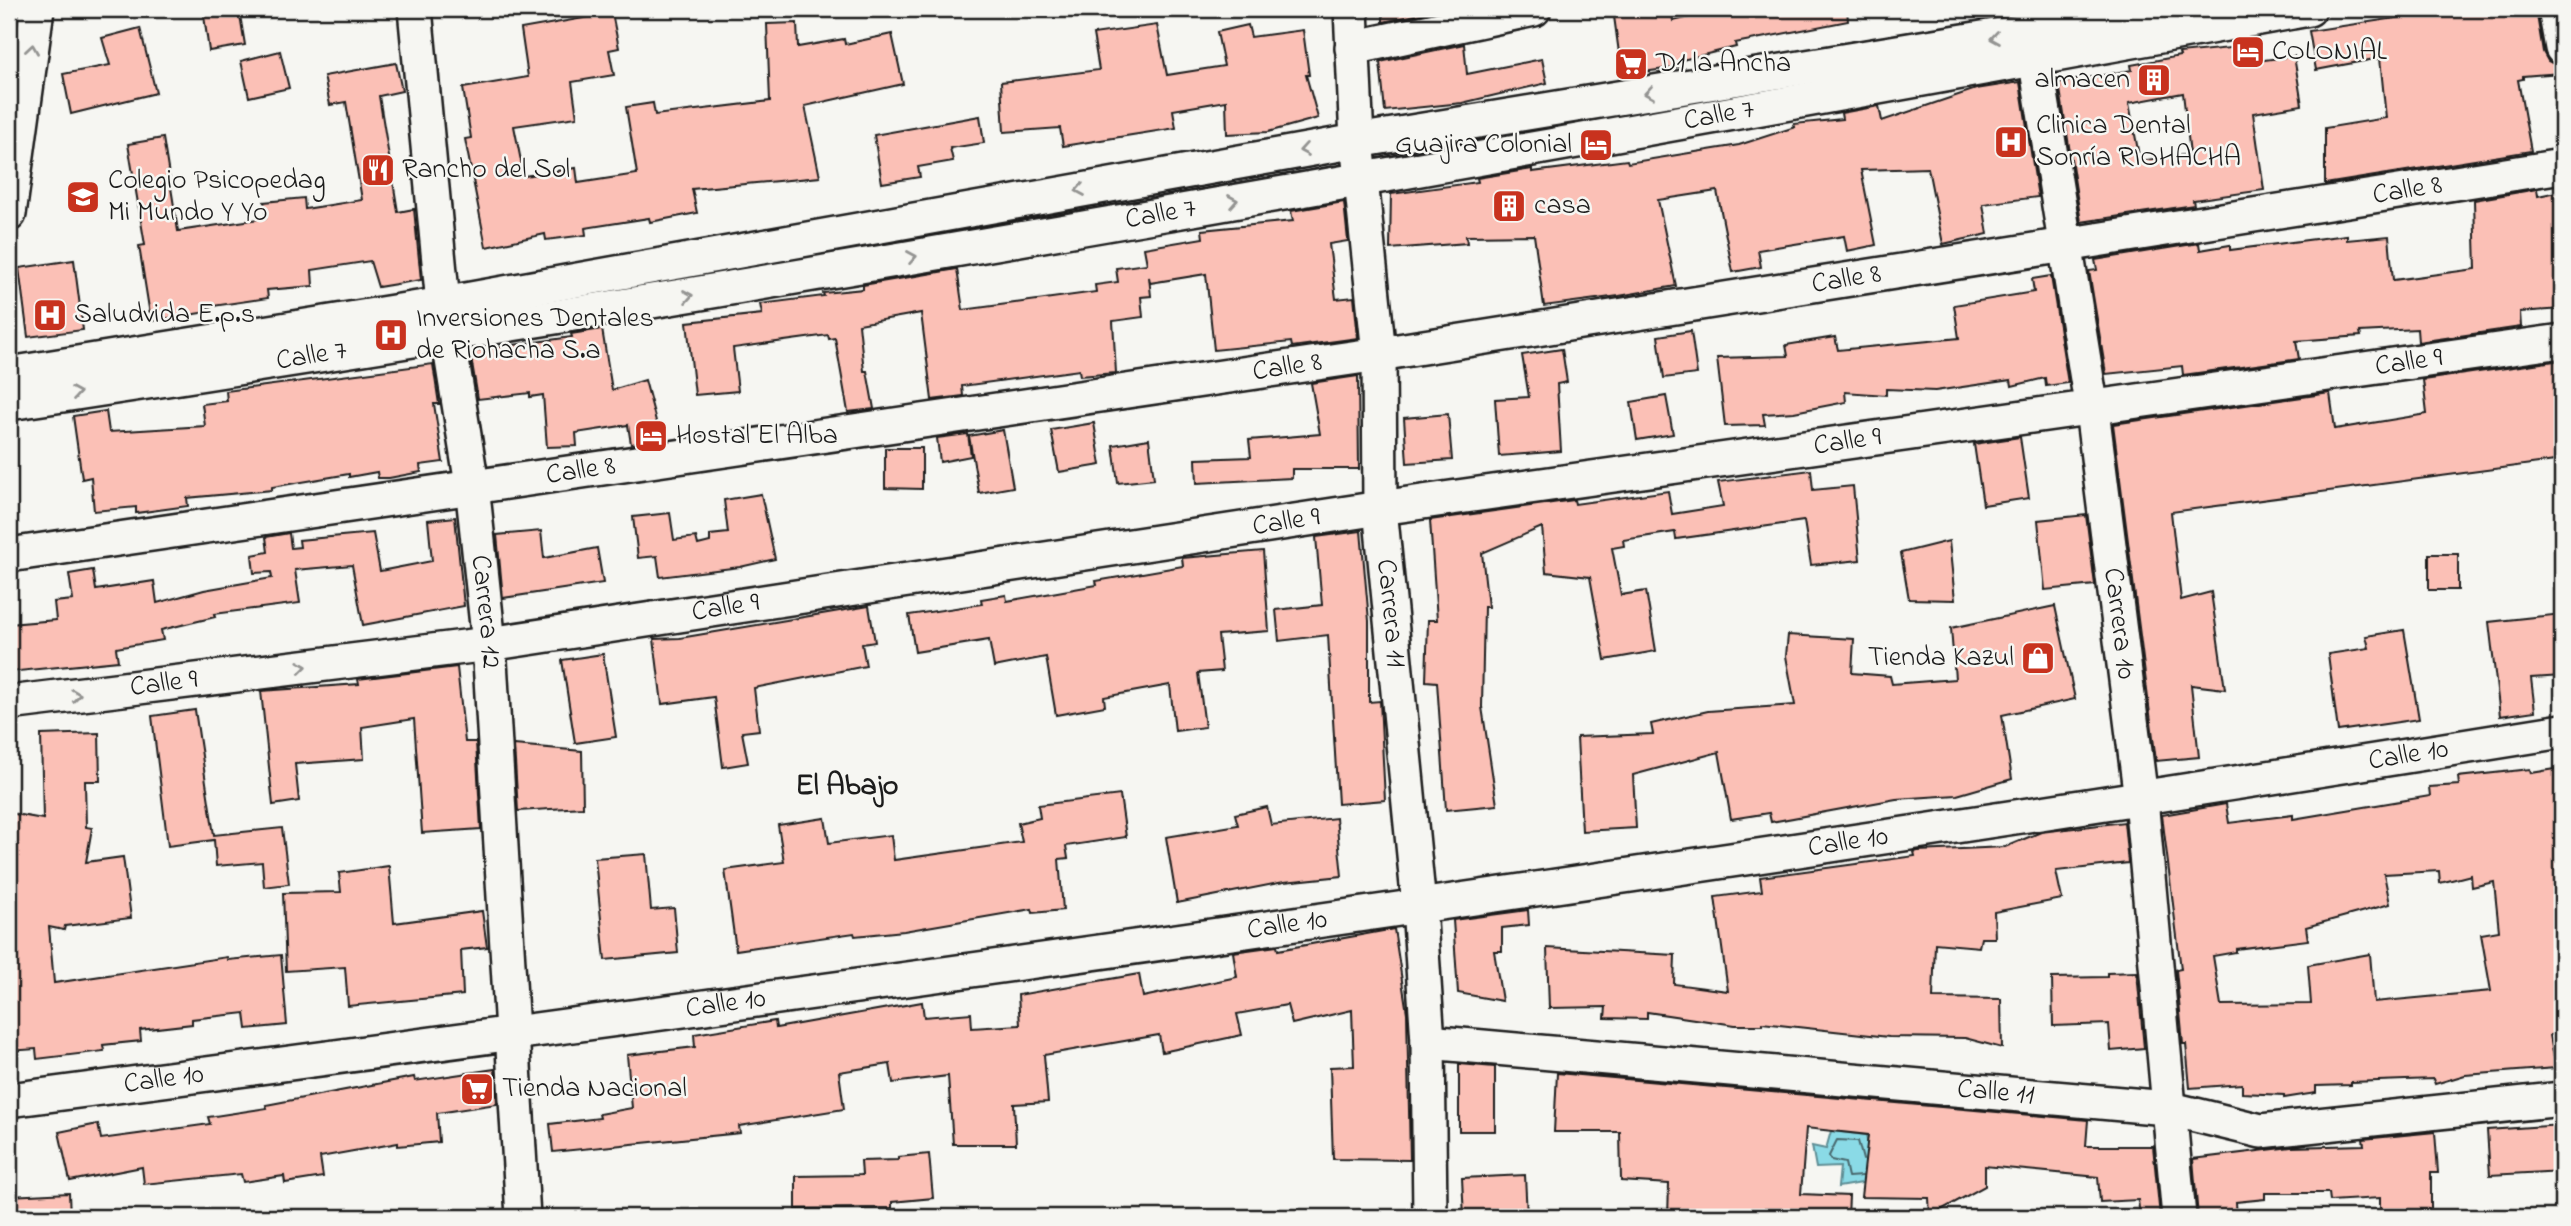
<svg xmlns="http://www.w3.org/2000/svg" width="2571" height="1226" font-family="'Indie Flower',sans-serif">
  <rect width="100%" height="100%" fill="#f6f6f2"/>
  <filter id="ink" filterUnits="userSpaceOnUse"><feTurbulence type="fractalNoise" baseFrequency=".0143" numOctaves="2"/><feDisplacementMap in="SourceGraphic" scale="14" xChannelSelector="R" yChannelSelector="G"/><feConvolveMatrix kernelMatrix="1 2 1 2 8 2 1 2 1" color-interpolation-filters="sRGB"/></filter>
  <g filter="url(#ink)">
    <path fill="#a9da9b" stroke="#627b5c" stroke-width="2" d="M1033,9H1319V16Z"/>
    <path fill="#8adae6" stroke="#5e8e95" stroke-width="2" d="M1831,1131L1866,1135L1874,1181L1838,1187L1840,1167L1816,1168L1812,1146L1826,1149Z"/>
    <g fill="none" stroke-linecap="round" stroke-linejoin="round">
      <path stroke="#48686d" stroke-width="2" d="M1862,1176L1848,1177L1845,1163L1831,1160L1829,1156L1837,1140L1858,1141L1863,1160"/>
    </g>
    <g fill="#fbc0b6" stroke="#1c1c1c" stroke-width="2" fill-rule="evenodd">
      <path d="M203,9H239L245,45L209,51Z"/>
      <path d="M1383,9H1443L1383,22Z"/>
      <path d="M1613,9H1671L1673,21L1725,9H1847L1848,21L1735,43L1736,47L1678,61L1679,67L1622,75Z"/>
      <path d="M2456,9H2536L2543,52L2548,61L2560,67L2561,73L2523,76V79L2518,80L2531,151L2325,184V128L2386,118L2380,58L2316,70L2309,31Z"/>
      <path d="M612,13L619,48L609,50L614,75L572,82L577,117L514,126L524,176L576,168L578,183L637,174L626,107L653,103L655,115L770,101L767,24L797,23L798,47L844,39L845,44L892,34L903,84L805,106L820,177L692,189L697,213L650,222L649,218L585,228L586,235L546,240L545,234L486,247L465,139L471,138L463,88L528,77L521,29Z"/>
      <path d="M1157,25L1167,75L1224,66L1217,32L1248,25L1251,37L1303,30L1309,75H1306L1318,118L1268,132L1227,134L1226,101L1173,110L1176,128L1063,146L1060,128L1004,132L1001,82L1099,70L1093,34Z"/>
      <path d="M140,28L156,93L71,114L63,74L110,65L102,38Z"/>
      <path d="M1464,44L1467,74L1542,59L1547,83L1462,103L1385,111L1380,62Z"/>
      <path d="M2240,47L2241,63L2294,56L2302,105L2253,113L2264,190L2193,200L2194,205L2081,222L2059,83L2132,70L2131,65L2180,56L2179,53ZM2183,93L2190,154L2140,161L2129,103Z"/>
      <path d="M280,51L289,88L249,97L241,61Z"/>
      <path d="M396,63L402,91L379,96L398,212L414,209L421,280L378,287L370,261L312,270L313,286L267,290L268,298L206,307L207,312L151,321L139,246L145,245L128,144L163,138L178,231L266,218L264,202L304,198L305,209L362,200L346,102L330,105L324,76Z"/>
      <path d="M2020,82L2038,197L1983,204L1988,234L1943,244L1928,168L1861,170L1876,245L1847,251L1844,236L1758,250L1761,267L1733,272L1717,191L1658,200L1676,286L1619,296L1544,306L1534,235L1466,236L1467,243L1390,249L1391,194L1478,182L1477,178L1532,169V172L1627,160L1628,163L1739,145L1795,127L1794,124L1842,119L1841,113L1879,106L1882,121L1976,89Z"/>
      <path d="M980,116L984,143L950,148L953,161L918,167L920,177L882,183L874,135Z"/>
      <path d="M2537,189L2538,196L2562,191V309L2520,312L2521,327L2418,342L2417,329L2360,332L2361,336L2296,341L2299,359L2183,375L2182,366L2106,374L2089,271L2097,270L2095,260L2199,243L2200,250L2230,245V250L2347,235V240L2389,236L2393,280L2476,269L2474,200Z"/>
      <path d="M1344,202L1348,241L1329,244L1336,299L1354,297L1358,338L1292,347L1291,342L1214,350L1206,274L1150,283L1149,277L1151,296L1141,297L1143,317L1113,321L1116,373L1080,376L1079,370L962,386L963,396L932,400L921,313L859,324L864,371H867L874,409L848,412L835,338L829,339L828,335L733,348L738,391L695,395L687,322L762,314L760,304L824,296L823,293L863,289V285L957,269L963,310L1096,292L1095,285L1118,282L1116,268L1147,264L1144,248L1203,238L1202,230L1293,221L1291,211Z"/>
      <path d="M74,260L83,330L28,337L19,268Z"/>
      <path d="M2051,276L2068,383L2046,386L2045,378L2012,386L2011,380L1935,391L1886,389V395L1845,392L1846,402L1794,412L1763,414L1765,425L1725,426L1717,358L1788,356L1786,345L1835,337L1838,350L1959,338L1954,305L2034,292L2032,279Z"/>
      <path d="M602,329L612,390L645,380L661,440L631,444L628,425L576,433L577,446L547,447L543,395L530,397V393L478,399L470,351L572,337L571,334Z"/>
      <path d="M1691,331L1697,374L1664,378L1658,336Z"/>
      <path d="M1562,349L1567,382L1557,384L1561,451L1499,456L1495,399L1529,397L1522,355Z"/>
      <path d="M2562,360V460L2171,512L2181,600L2211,592L2225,689L2191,685L2199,757L2156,761L2113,424L2330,393L2335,429L2427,414L2423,380Z"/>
      <path d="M433,364L439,404H434L443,462L420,465L421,472L389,478H378L377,472L349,477V474L272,487V490L187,498L188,506L136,513V507L94,511L91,477L82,479L73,416L106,411L109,432L205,426L202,404L227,401L226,391Z"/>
      <path d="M1358,376L1359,469H1292V478L1197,483L1196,459L1251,457L1249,440L1320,434L1311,383Z"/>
      <path d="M1666,396L1673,434L1637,440L1631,402Z"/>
      <path d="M1448,414L1452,460L1407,463L1404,418Z"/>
      <path d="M1094,423L1101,465L1059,472L1051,430Z"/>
      <path d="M1003,430L1013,487L979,493L969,436Z"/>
      <path d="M968,434L971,456L940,462L937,438Z"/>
      <path d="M2020,437L2029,498L1983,505L1974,444Z"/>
      <path d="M1149,439L1154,479L1118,483L1113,445Z"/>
      <path d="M885,448H922V489L885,488Z"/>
      <path d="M1811,470L1813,490L1853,486L1860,560L1811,565L1804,521L1676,539L1675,532L1623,540L1624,546L1612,548L1621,595L1646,591L1656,651L1605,660L1590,577L1546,572L1542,527L1482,553L1488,607H1484L1482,707L1497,805L1446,810L1437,682L1426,681L1428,620H1437L1430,520L1574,500L1575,504L1668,491L1672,514L1723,506L1718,482Z"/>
      <path d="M761,494L775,559L740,567L660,577L657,556L638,558L633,517L670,513L674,540L696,537L698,545L710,542V535L728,533L724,500Z"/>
      <path d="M2086,515L2095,585L2045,590L2038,520Z"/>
      <path d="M455,517L464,606L363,625L352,565L295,570L300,603L214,614L215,617L161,630L163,640L116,648L118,661L9,672V624L56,620L54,602L73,600L69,574L93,570L96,590L154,581L157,603L204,590L272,578L271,572L254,573L252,555L268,552L266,537L289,533L291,548L300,547L299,540L373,533L380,571L432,561L428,520Z"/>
      <path d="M541,531L544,558L597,548L603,583L503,598L497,535Z"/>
      <path d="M1361,531L1369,621V702L1380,701L1385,800L1338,804L1328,635L1279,641L1276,610L1322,605L1316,537Z"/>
      <path d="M1949,541L1955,600L1909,599L1901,553Z"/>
      <path d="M1263,551L1269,631L1218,635L1222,671L1198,673L1205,727L1175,731L1170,685L1104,697L1105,706L1056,715L1046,657L994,667L989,640L915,652L909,615L982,604L981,599L1006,595L1007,601L1097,585L1096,581L1183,566L1182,558Z"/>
      <rect x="2429" y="554" width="29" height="36"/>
      <path d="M869,606L875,642L862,644L866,666L754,688L759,730L742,732L748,763L723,767L714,697L662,704L654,639L680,638Z"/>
      <path d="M2055,606L2075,699L2002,715L2012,779L1957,795L1896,799L1771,822L1769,813L1731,819L1719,752L1633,775L1636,828L1582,831L1577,737L1653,734L1651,724L1708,711L1795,705L1786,656L1788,635L1854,639L1852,673L1890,676L1892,684L1955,679L1951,628Z"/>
      <path d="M2562,614V676L2531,678L2535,711L2500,716L2489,622Z"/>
      <path d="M2404,630L2419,719L2338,731L2328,654L2369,648L2366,636Z"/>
      <path d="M603,654L616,737L575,743L562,660Z"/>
      <path d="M457,667L465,742H476L481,829L422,833L414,719L362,727L364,759L295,764L299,801L273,805L261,691L359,684L358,679Z"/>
      <path d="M195,710L214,835L282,828L289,884L264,887L262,862L216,866L214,840L168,846L152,716Z"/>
      <path d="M99,733L100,781H85L86,827L92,828L86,862L123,857L131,918L65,926L64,930L49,927L54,983L227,957L228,960L281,955L287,1025L247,1029L245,1013L192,1019V1024L140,1030L141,1041L103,1045L104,1051L37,1059L36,1049L9,1051V813L43,819L41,735Z"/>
      <path d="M514,745L582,751L583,807L518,811Z"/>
      <path d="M2562,768V1033L2550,1035L2556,1068L2465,1075L2435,1084L2433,1079L2351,1082V1085L2316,1086V1093L2284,1098V1095L2242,1093V1084L2190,1088L2186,1044H2183L2176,970L2181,969L2162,815L2226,804L2229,823L2293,815V819L2430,796L2429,787L2459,785L2458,777L2530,769L2531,773ZM2439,871L2440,883L2471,875L2472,887L2494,882L2499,931L2481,934L2491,991L2374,1002L2370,954L2308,965L2311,1004L2221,1005L2213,956L2236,952V949L2308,940L2306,927L2390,904L2384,874Z"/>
      <path d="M1120,795L1126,837L1066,846L1068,858L1059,859L1063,910L1033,913L1032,909L904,931L855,936L854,933L736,950L725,870L784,862L778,825L825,818L829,843L891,835L894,860L1022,842L1018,823L1040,818L1038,805Z"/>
      <path d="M1267,807L1271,825L1336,818L1342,876L1284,882L1177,903L1166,837L1238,825L1235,814Z"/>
      <path d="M2124,822L2128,863L2056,871L2062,899L1994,912L1995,938H1981L1979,947L1935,943L1933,998L2001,999L2002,1048L1965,1038L1889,1037L1762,1023V1025H1735L1647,1012V1019L1605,1018L1606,1007L1549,1008L1547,948L1675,955L1674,984L1728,991L1715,897L1762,891L1760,877L1915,856L1914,852L1918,851L2005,847L2041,832Z"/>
      <path d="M646,854L651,910L674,908L678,953L605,960L595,858Z"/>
      <path d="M389,866L394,923L482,911L487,947L461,950L463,995L348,1006L345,967L286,971L283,893L341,892L339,873Z"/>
      <path d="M1528,910L1529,925L1502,928V951H1494L1502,1001L1458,993L1453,920Z"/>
      <path d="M1394,929L1407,1013L1410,1160L1333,1159L1330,1067L1354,1066L1352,1010L1292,1024L1287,1005L1237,1014L1242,1035L1162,1052L1159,1035L1044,1055L1048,1102L1014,1104L1016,1144H953L948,1076L893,1083L890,1064L839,1072L844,1109L739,1126L740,1133L553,1152L550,1124L600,1118L599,1114L632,1108L627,1055L695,1047L694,1034L775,1021L776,1028L922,1002L924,1017L971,1013L972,1028L1020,1025L1018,995L1139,974L1143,997L1237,977L1233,952L1277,946L1278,950Z"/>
      <path d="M2137,972L2144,1048L2111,1051L2109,1024L2053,1026L2052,978L2107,977V973Z"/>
      <path d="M1459,1064L1495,1067V1131H1459Z"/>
      <path d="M495,1069L497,1104L437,1113L439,1142L398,1146V1143L320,1157L323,1177L285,1183L284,1176L243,1182L241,1174L144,1184L142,1167L70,1181L59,1132L98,1124L101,1139L138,1134L210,1124L208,1117L267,1108L266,1105L414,1077L415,1081Z"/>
      <path d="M1557,1073L2088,1120L2086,1146H2153L2160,1217H2140L2138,1200L2100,1202L2098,1177L1985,1166V1186L1930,1216L1929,1198L1861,1197L1868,1135L1806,1128L1801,1194L1849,1196L1848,1217H1668L1669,1184L1621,1181L1620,1132H1554Z"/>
      <path d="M2562,1125V1171L2490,1175L2487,1130Z"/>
      <path d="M2435,1132L2438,1173H2431V1217H2380V1198L2330,1201L2329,1193H2265V1199L2236,1202L2237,1217H2198L2193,1159L2291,1147L2364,1145L2363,1139Z"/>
      <path d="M929,1154L933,1198L892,1202V1208L796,1209V1176L862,1175L861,1161L898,1160V1157Z"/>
      <path d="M1525,1175L1527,1217H1464L1462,1178Z"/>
      <path d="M69,1193L70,1217H9V1196Z"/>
    </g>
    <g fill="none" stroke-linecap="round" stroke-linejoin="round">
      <g stroke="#1c1c1c" stroke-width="38">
        <g id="minor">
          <path id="s1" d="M415,9L443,304L472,485L489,644L523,1217"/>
          <path id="s2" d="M1351,9L1357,141L1379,354L1380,508L1419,906L1428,1042L1430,1217"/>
          <path d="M2555,9L2562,48"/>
          <path id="s3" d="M2032,38L2092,410L2141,799L2179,1217"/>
          <path d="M1352,48L1534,9"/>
          <path d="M9,214L37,9"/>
          <path d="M9,374L443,304L1357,141L2158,9"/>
          <path id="s4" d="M9,403C778,287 1543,148 2309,9"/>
          <path id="s5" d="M9,555L1379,354L2562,166"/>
          <path id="s6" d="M9,703L489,644L1380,508L2562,341"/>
          <path id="s7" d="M1428,1042L2167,1108L2261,1131L2562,1099"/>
          <path id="s8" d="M9,1100C862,989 1713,868 2562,731"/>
        </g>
      </g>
      <use href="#minor" stroke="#f6f6f2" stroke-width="33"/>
    </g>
    <defs><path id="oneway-chevron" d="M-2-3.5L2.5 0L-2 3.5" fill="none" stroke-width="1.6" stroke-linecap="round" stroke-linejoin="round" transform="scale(1.75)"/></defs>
    <g stroke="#949492">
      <use href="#oneway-chevron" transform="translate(1995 38) rotate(171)"/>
      <use href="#oneway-chevron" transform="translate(32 49) rotate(-82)"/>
      <use href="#oneway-chevron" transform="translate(1649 93) rotate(171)"/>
      <use href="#oneway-chevron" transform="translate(1304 150) rotate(170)"/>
      <use href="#oneway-chevron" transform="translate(1080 190) rotate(170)"/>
      <use href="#oneway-chevron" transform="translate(1233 201) rotate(-10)"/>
      <use href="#oneway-chevron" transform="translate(912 257) rotate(-10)"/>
      <use href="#oneway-chevron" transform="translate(688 296) rotate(-10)"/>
      <use href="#oneway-chevron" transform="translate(76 393) rotate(-9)"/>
      <use href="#oneway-chevron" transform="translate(302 667) rotate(-7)"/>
      <use href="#oneway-chevron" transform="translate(76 695) rotate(-7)"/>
    </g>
  </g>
  <defs>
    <g id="hotel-square" transform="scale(1.75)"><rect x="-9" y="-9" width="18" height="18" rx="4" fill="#c8321e" stroke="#f6f6f2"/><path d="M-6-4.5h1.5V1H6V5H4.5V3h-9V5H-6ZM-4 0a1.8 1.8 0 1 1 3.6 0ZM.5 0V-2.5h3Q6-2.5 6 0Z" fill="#fff"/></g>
    <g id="supermarket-square" transform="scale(1.75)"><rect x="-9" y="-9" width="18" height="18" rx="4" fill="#c8321e" stroke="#f6f6f2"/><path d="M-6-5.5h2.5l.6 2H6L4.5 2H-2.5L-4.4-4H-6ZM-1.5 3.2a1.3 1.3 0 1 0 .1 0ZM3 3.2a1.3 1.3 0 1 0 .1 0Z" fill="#fff"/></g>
    <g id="building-square" transform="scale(1.75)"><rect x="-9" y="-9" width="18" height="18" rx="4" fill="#c8321e" stroke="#f6f6f2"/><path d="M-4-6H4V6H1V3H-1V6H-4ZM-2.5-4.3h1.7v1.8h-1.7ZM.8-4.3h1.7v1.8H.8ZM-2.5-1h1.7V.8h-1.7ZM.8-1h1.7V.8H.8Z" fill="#fff"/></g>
    <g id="hospital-square" transform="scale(1.75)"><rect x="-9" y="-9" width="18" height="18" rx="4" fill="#c8321e" stroke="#f6f6f2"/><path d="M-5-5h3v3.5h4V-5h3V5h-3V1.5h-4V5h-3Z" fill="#fff"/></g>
    <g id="restaurant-square" transform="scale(1.75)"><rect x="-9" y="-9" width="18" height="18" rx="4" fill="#c8321e" stroke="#f6f6f2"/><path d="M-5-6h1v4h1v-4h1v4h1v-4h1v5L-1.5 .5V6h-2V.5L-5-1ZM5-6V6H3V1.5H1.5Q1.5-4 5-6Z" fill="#fff"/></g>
    <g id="school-square" transform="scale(1.75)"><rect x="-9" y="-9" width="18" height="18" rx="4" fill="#c8321e" stroke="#f6f6f2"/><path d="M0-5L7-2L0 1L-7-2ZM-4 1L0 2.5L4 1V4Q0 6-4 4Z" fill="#fff"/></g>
    <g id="shop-square" transform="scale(1.75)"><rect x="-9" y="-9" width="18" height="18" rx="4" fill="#c8321e" stroke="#f6f6f2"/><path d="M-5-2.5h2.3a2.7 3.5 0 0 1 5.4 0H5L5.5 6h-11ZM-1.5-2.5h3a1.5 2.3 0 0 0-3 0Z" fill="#fff"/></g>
  </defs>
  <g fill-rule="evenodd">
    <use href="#hotel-square" x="2248" y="52"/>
    <use href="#supermarket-square" x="1631" y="64"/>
    <use href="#building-square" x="2154" y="80"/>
    <use href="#hospital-square" x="2011" y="142"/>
    <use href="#hotel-square" x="1596" y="145"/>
    <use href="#restaurant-square" x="378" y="170"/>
    <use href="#school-square" x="83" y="197"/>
    <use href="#building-square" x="1509" y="206"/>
    <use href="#hospital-square" x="50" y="315"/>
    <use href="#hospital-square" x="391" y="335"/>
    <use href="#hotel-square" x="651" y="436"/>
    <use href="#shop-square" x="2038" y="658"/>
    <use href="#supermarket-square" x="477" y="1089"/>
  </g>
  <g text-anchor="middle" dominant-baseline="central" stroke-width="5" stroke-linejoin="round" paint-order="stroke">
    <g font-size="28" fill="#1c1c1c" stroke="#f6f6f2" text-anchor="start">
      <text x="2272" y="52">COLONIAL</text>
      <text x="1656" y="64">D1 la Ancha</text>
      <text x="2130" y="80" text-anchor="end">almacen</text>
      <text x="2036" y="126">Clinica Dental<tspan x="2036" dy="32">Sonría RIOHACHA</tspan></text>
      <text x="1572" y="145" text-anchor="end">Guajira Colonial</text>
      <text x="402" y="170">Rancho del Sol</text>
      <text x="108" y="181">Colegio Psicopedag<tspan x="108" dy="32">Mi Mundo Y Yo</tspan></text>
      <text x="1534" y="206">casa</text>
      <text x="74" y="315">Saludvida E.p.s</text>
      <text x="416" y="319">Inversiones Dentales<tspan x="416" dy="32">de Riohacha S.a</tspan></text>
      <text x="676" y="436">Hostal El Alba</text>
      <text x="2014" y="658" text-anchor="end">Tienda Kazul</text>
      <text x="502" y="1089">Tienda Nacional</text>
    </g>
    <g font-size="28" fill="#1c1c1c" stroke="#f6f6f2">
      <text stroke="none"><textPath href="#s4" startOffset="1734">Calle 7</textPath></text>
      <text stroke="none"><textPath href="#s5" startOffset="2426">Calle 8</textPath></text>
      <text stroke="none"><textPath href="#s4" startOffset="1167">Calle 7</textPath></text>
      <text stroke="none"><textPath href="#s5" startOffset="1858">Calle 8</textPath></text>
      <text stroke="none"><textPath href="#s4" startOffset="306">Calle 7</textPath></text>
      <text stroke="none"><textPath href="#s6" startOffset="2424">Calle 9</textPath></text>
      <text stroke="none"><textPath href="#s5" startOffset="1292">Calle 8</textPath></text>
      <text stroke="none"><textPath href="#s6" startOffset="1857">Calle 9</textPath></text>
      <text stroke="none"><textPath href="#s5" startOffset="578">Calle 8</textPath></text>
      <text stroke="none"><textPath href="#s6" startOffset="1290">Calle 9</textPath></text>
      <text stroke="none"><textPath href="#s6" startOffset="723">Calle 9</textPath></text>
      <text stroke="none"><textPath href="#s1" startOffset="607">Carrera 12</textPath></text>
      <text stroke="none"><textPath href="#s2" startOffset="606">Carrera 11</textPath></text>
      <text stroke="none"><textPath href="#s3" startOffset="592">Carrera 10</textPath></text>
      <text stroke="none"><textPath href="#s6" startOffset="156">Calle 9</textPath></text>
      <text stroke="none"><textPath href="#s8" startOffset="2424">Calle 10</textPath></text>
      <text stroke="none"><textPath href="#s8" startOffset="1857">Calle 10</textPath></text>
      <text stroke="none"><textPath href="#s8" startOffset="1290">Calle 10</textPath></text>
      <text stroke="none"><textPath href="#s8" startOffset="723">Calle 10</textPath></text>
      <text stroke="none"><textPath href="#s8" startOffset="156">Calle 10</textPath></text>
      <text stroke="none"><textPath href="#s7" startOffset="570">Calle 11</textPath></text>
    </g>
    <g font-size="30" font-weight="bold" fill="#1c1c1c" stroke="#f6f6f2">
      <text x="847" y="787">El Abajo</text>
    </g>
  </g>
  <rect width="2571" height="1226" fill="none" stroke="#f6f6f2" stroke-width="35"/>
  <rect x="18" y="18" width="2536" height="1191" fill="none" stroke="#1c1c1c" stroke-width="2.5" filter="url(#ink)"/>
</svg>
